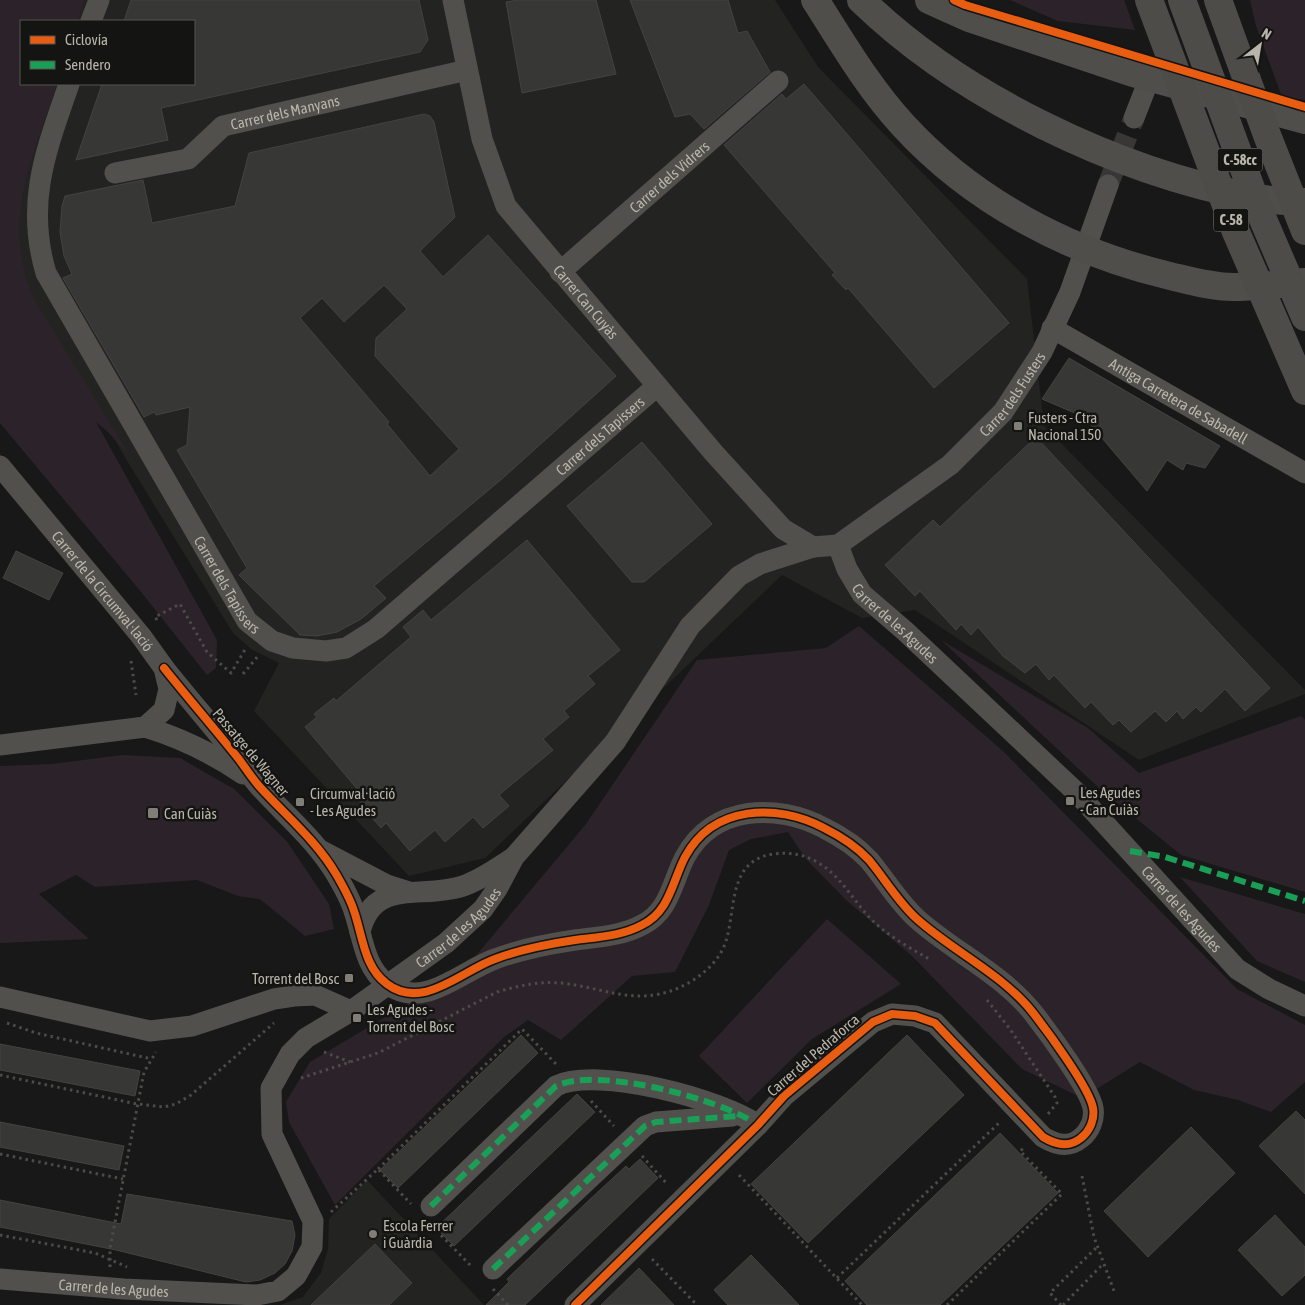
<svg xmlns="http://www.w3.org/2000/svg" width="1305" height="1305" font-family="'Asap Condensed',sans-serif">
  <rect width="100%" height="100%" fill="#181818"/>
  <g fill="#232422">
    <path d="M82,0H775L818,67L1027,279L1044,426L1305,690V694L1139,760L915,610L862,618L782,575L485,858L409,876L254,711L279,663L251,649L233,633L129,464L0,242L52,84H194V21H74Z"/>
    <path d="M367,1180L484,1305H280L303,1297L321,1273L328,1249L329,1219Z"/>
  </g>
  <g fill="#2b2329">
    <path d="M0,0H84L77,21H21V84H57C32,158 0,222 34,299L131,458L108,432L96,422L217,640L216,668L207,675L142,593L0,423Z"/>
    <path d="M1010,0H1124L1135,30L1058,21Z"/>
    <path d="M1250,0H1305V100L1282,97L1256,26Z"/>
    <path d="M859,626L1004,752L1237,989L1305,1025V1082L1271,1112L1238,1100L1194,1090L1140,1062L1082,1098L1022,1069L912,956L846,900L806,859L788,832L751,839L729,850L709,905L675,972L632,976L561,1040L528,1020L504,1037L335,1205L289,1122L286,1102L310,1062L464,970L586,824L697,660L826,648Z"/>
    <path d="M941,640L1088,728L1139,773L1301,716L1305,720V892L1181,855L1099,788Z"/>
    <path d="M122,755L180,758L234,789L288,843L329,904L334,929L305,936L260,899L238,896L197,880L95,887L76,875L39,894L89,939L0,943V766L52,764Z"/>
    <path d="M1180,877L1305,914V982L1257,961Z"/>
    <path d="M827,919L901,984L812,1039L747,1103L699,1056Z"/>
  </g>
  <g fill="#373735" stroke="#444340" fill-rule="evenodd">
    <path d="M131,0H419L428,40L420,52L161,108L168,140L76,160L102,84H194V21H124Z"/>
    <path d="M518,0H596L616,74L522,93L506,2Z"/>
    <path d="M630,0H728L738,33L747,31L770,72L704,129L690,114L675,117Z"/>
    <path d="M804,84L1009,323L934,388L848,288L846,290L832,275L835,273L724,145L782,94L786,99Z"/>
    <path d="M424,114L430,116L434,122L455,217L420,251L443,277L488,235L616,376L503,478L374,586L386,598L361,619L337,632L317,636L300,635L239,575L247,568L177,450L187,445L190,407L156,415L154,412L144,417L63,278L72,274L64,256L60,232L62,206L65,196L143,180L152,223L235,206L249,153ZM384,285L407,309L376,338L375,356L459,449L430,476L387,424L389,422L300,318L322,298L344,322Z"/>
    <path d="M1069,358L1220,446L1205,468L1186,463L1183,470L1167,460L1147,491L1084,417L1042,399Z"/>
    <path d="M1036,437L1270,688L1245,711L1225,689L1201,712L1196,707L1183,719L1177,711L1166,722L1155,711L1131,732L1119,720L1113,725L1091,702L1085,708L1054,675L1049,680L1036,664L1025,673L1003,656L978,627L971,635L961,624L956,630L920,591L915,596L885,565L933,520L940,527Z"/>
    <path d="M642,442L712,524L644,582H632L567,506Z"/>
    <path d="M527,540L620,650L588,676L595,684L564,711L569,717L543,739L553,750L499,795L509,806L483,828L473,817L445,842L435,830L410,851L386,823L381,828L368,813L354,794L358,790L305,727L317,717L314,714L334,698L336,701L411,637L403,627L423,610L431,620Z"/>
    <path d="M16,551L63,573L49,600L3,578Z"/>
    <path d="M521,1035L538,1053L398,1188L380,1170Z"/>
    <path d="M907,1035L964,1095L808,1243L751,1184Z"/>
    <path d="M0,1044L140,1071L135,1096L0,1070Z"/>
    <path d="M577,1094L595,1112L454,1246L436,1228Z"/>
    <path d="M1296,1111L1305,1120V1194L1259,1146Z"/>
    <path d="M0,1122L124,1146L119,1170L0,1147Z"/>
    <path d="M1191,1127L1235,1173L1148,1257L1104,1211Z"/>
    <path d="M1000,1133L1058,1193L940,1305H867L845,1281Z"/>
    <path d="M640,1159L658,1178L606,1228L525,1305H486L509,1282L507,1279L586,1203L626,1166L629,1169Z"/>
    <path d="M127,1194L292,1221L295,1235L292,1251L285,1264L275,1273L260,1280L246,1282L116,1250L0,1227V1200L121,1224Z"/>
    <path d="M1275,1215L1305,1247V1275L1282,1296L1238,1250Z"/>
    <path d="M375,1244L412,1283L389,1305H311Z"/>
    <path d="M751,1255L779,1284L799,1305H728L714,1290Z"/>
    <path d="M639,1268L674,1305H601Z"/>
  </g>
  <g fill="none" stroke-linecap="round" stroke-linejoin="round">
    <path stroke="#383735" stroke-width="21" stroke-dasharray="21 11" stroke-linecap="butt" d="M1108,185L1134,118"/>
    <g stroke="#4c4b48" stroke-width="3" stroke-dasharray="2.5 4" stroke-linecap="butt">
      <path d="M157,620L155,617L180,604L207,652L231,673L246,648"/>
      <path d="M131,661L136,695"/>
      <path d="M243,674L258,656"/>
      <path d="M987,1000L1010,1029L1055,1097L1057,1103L1048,1114"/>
      <path d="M7,1023L36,1033L152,1059"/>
      <path d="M324,1052L350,1062"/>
      <path d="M0,1075L137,1104L164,1107L176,1104L191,1095L274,1023"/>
      <path d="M301,1078L378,1053L497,992C518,986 538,981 560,983C603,987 633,1006 676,989C693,982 710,970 720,954C740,923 721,862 773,854C789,852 803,854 817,862C842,876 854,903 874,922C891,938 912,949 931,960"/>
      <path d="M591,1101L614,1126"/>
      <path d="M0,1154L123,1179"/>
      <path d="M642,1156L668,1185"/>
      <path d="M378,1169L522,1029L556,1064"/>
      <path d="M739,1175L862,1305"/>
      <path d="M1082,1176L1094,1237L1114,1291"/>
      <path d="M331,1212L378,1169L411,1204"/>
      <path d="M432,1226L472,1267"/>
      <path d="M0,1235L95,1253L127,1267"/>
      <path d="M652,1259L697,1305"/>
      <path d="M110,1267V1248L144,1072L156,1052"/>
      <path d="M837,1278L1000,1122"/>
      <path d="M493,1289L508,1305"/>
      <path d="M947,1305L1062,1194L1020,1151L1024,1148"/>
      <path d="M1061,1305L1050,1293L1097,1247"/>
      <path d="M1063,1305L1103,1264"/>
    </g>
    <g stroke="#51504c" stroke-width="21">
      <path id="s1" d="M453,0L482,139L506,206L713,452L783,529L813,547"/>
      <path d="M91,21L99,0"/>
      <path id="s2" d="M69,84C46,151 25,202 46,273L247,621L272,641L293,648L326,651L346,648L376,629L657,386"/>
      <path d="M1134,118L1150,77"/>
      <path id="s3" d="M115,173L188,159L223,126L467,70"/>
      <path id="s4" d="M560,272L778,81"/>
      <path id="s5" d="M1052,328L1305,473"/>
      <path id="s6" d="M0,466L141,636L164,668L169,689L164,710L145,727L0,745"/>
      <path id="s7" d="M838,545L847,569L862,594L905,631L1077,793L1237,969L1269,989L1305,1006"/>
      <path d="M164,668C188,698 214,728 238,758C245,767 251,777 259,786C285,815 316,840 336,874C343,886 350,898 354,911C363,937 364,967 387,984C423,1011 461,971 495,959C521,949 548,944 575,940C597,937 622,936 642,925C670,911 672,882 685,857C713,805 777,803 824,828C840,836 857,847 869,860C885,879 898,902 917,919C954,952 1004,975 1034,1014C1048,1032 1090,1089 1093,1108C1095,1119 1090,1131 1081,1138C1069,1148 1056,1145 1043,1137L935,1023L915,1016L892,1014L873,1022L784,1096L758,1125L575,1305"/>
      <path d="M145,727C181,738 212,753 243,774"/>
      <path d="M322,851L387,885L409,892"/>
      <path d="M360,932C373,877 422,900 463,886C481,880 497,868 513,858"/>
      <path d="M0,997L150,1031L192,1026L274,999L294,996L315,995L351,1011"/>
      <path d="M431,1206L556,1086C597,1066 721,1099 758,1125"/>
      <path d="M493,1269L645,1126L656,1122L733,1116"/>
      <path id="s8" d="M0,1279L124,1289L257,1295L278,1291L296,1276L312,1247L313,1221L272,1134L271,1088L290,1054L306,1038L351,1011L446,943L483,909L497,889L514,857L615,742L690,626L739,576L760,564L813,547L838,545L950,465L1003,412L1042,352L1070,292L1108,185"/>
    </g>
    <g stroke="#4f4e4b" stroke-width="28">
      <path d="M815,0C842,42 868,87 902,124C972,201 1069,252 1170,276C1191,281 1212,287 1233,287C1257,287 1281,284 1305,282"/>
      <path d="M861,0C961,97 1116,171 1252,197C1269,201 1288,201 1305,202"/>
      <path d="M929,0L969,18L1133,73L1305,120"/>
    </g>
    <path stroke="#4d4c49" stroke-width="28" d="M1182,0L1259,210L1305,317"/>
    <g stroke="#4d4c49" stroke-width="28">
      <path d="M1149,0L1236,232L1305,391"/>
      <path d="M1218,0L1267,135L1305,231"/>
    </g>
    <g stroke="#1a9f57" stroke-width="6" stroke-dasharray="12 6" stroke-linecap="butt">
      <path d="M1130,851L1165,857L1305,901"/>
      <path d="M431,1206L556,1086C597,1066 721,1099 758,1125"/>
      <path d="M493,1269L645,1126L656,1122L738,1116"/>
    </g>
    <g stroke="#141412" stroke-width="11">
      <g id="cycleway">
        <path d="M954,0L965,5L1305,107"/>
        <path d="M164,668C188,698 214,728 238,758C245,767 251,777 259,786C285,815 316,840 336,874C343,886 350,898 354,911C363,937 364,967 387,984C423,1011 461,971 495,959C521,949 548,944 575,940C597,937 622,936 642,925C670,911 672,882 685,857C713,805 777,803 824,828C840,836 857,847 869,860C885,879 898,902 917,919C954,952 1004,975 1034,1014C1048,1032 1090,1089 1093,1108C1095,1119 1090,1131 1081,1138C1069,1148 1056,1145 1043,1137L935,1023L915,1016L892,1014L873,1022L784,1096L758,1125L575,1305"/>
      </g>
    </g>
    <use href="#cycleway" stroke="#e95d12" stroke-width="8"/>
  </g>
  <g fill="#807e77" stroke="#141412" stroke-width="2">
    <rect x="1013" y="421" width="10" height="10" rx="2.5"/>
    <rect x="1065" y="796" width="10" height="10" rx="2.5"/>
    <rect x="295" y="797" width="10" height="10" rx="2.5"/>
    <rect x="147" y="807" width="12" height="12" rx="2.5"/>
    <rect x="344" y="973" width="10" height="10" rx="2.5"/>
    <rect x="352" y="1013" width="10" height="10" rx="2.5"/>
    <circle cx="373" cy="1234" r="5"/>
  </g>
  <g text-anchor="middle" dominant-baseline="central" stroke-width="5" stroke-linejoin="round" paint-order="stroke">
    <g fill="#141412" stroke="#87857c" stroke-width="1">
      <rect x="1217.5" y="148.5" width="45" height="23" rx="4"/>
      <rect x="1213.5" y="208.5" width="35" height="23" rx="4"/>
    </g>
    <g font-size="14" font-weight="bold" fill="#b8b5aa">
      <text x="1240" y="160">C-58cc</text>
      <text x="1231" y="220">C-58</text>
    </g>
    <g font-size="15" fill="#b8b5aa" stroke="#141412">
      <text stroke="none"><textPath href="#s3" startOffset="186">Carrer dels Manyans</textPath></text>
      <text stroke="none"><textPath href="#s4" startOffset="145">Carrer dels Vidrers</textPath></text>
      <text stroke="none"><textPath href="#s1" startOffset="338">Carrer Can Cuyàs</textPath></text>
      <text stroke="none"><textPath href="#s8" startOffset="1544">Carrer dels Fusters</textPath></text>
      <text stroke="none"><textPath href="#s5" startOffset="146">Antiga Carretera de Sabadell</textPath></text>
      <text stroke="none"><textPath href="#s2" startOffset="1035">Carrer dels Tapissers</textPath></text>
      <text stroke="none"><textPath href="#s2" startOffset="555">Carrer dels Tapissers</textPath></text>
      <text stroke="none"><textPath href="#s6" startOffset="162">Carrer de la Circumval·lació</textPath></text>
      <text stroke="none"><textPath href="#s7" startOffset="99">Carrer de les Agudes</textPath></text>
      <text transform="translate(251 752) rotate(50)">Passatge de Wagner</text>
      <text stroke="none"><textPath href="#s7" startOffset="504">Carrer de les Agudes</textPath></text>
      <text stroke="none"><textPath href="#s8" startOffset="754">Carrer de les Agudes</textPath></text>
      <text transform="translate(813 1055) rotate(-41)">Carrer del Pedraforca</text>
      <text stroke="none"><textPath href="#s8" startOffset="114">Carrer de les Agudes</textPath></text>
    </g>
    <g font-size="15" fill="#b8b5aa" stroke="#141412" text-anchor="start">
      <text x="1028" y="417">Fusters - Ctra<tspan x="1028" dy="17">Nacional 150</tspan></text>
      <text x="1080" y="792">Les Agudes<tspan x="1080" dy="17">- Can Cuiàs</tspan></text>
      <text x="310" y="793">Circumval·lació<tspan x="310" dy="17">- Les Agudes</tspan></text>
      <text x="164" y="813">Can Cuiàs</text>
      <text x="339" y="978" text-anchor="end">Torrent del Bosc</text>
      <text x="367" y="1009">Les Agudes -<tspan x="367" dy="17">Torrent del Bosc</tspan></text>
      <text x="383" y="1225">Escola Ferrer<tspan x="383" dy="17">i Guàrdia</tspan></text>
    </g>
  </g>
  <rect x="20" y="20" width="175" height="65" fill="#141412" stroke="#56544f"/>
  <rect x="30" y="36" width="25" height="8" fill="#e95d12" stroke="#56544f"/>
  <text x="65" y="45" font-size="15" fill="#b8b5aa">Ciclovía</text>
  <rect x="30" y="61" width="25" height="8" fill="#1a9f57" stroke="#56544f"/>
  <text x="65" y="70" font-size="15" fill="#b8b5aa">Sendero</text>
  <g transform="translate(1260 45) rotate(31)" stroke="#141412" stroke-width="4" paint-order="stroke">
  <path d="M0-4L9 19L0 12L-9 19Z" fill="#b8b5aa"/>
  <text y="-8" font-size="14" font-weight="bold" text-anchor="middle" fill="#b8b5aa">N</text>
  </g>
</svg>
